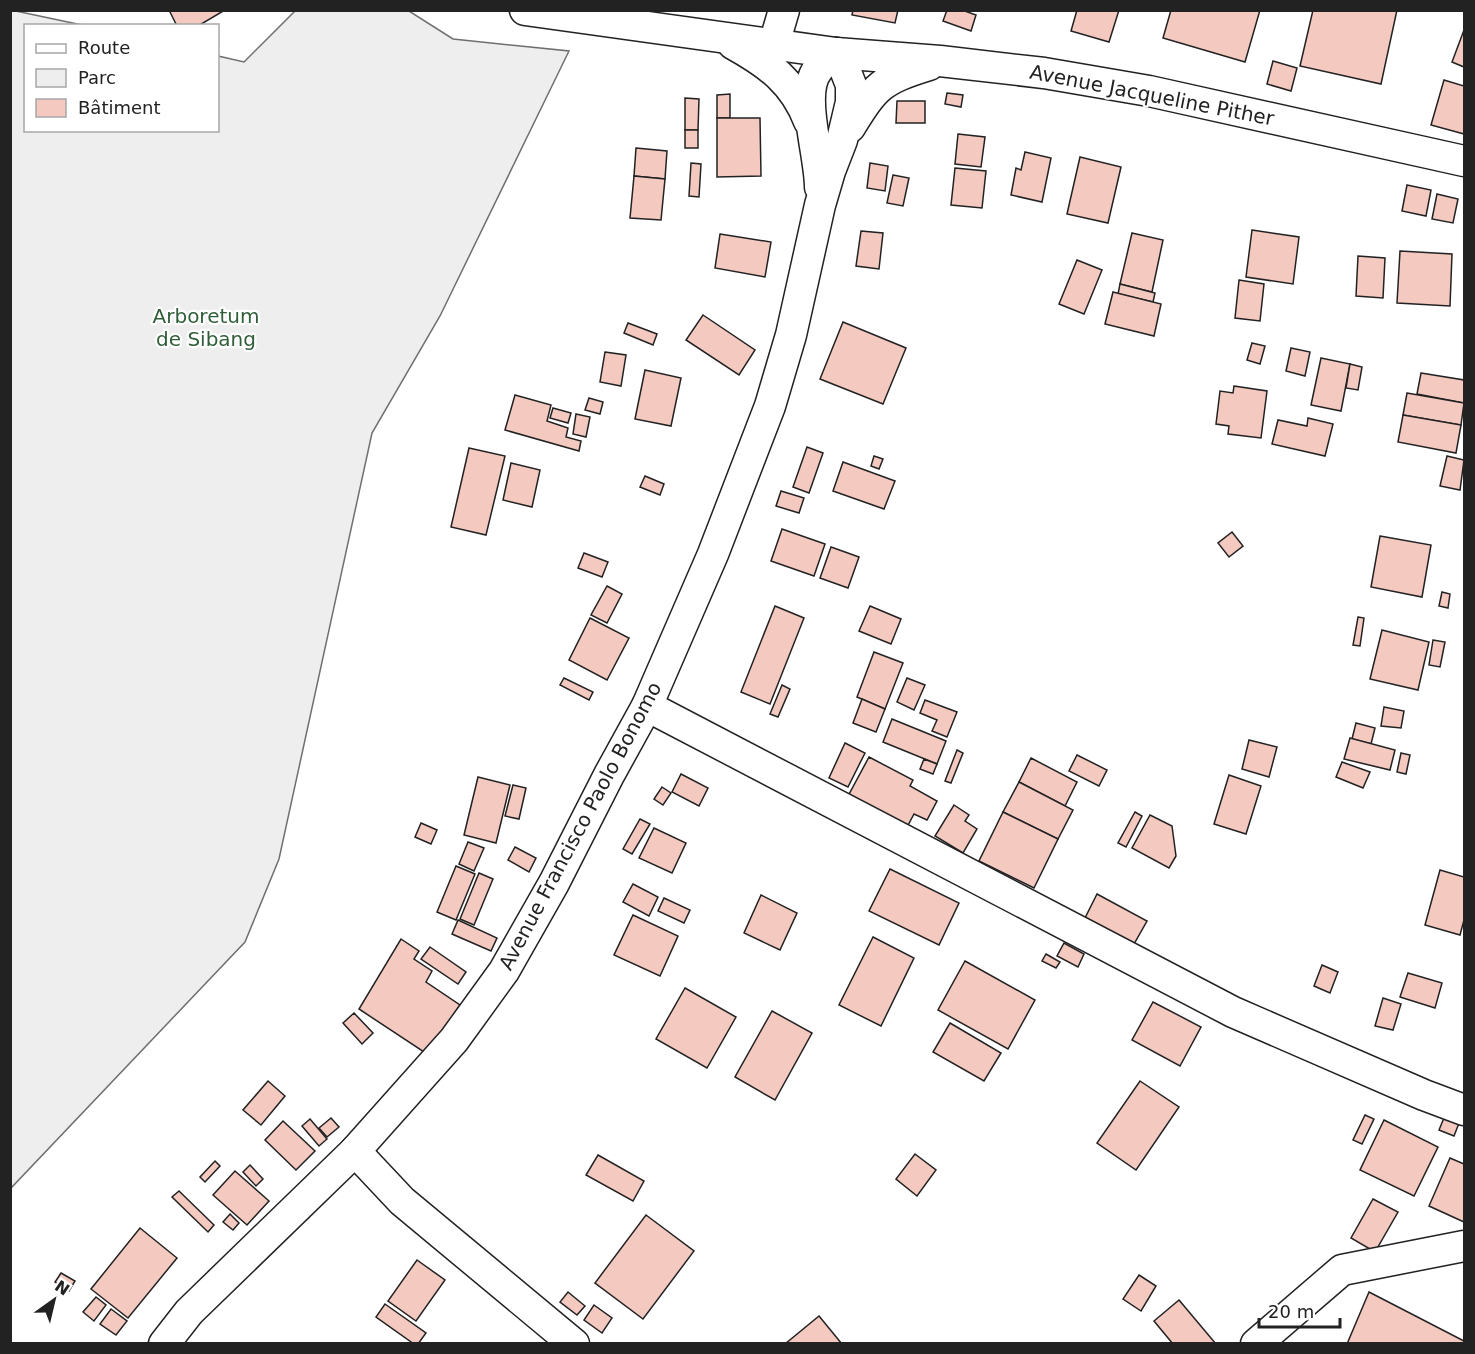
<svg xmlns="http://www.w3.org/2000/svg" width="1475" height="1354" font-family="'DejaVu Sans',sans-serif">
  <rect width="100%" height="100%" fill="#fff"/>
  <path fill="#eee" stroke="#6f6f6f" stroke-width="1.5" d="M11,10L82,25L26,26V130H218V56L244,62L295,11H409L453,39L569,51L440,316L372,433L279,859L245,942L11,1188Z"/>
  <g fill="#f3c9c0" stroke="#222" stroke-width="1.5">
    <path d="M169,10H225L198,26H177Z"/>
    <path d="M853,10H898L895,23L852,15Z"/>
    <path d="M947,10H962L976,15L971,31L943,21Z"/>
    <path d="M1077,10H1119L1109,42L1071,31Z"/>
    <path d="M1171,10H1260L1245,62L1163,38Z"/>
    <path d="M1313,10H1397L1381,84L1300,66Z"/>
    <path d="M1464,30V67L1452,62Z"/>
    <path d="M1273,61L1297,68L1291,91L1267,84Z"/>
    <path d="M1444,80L1464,86V134L1431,125Z"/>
    <path d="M947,93L963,95L961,107L945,104Z"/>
    <path d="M730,94V118H717V95Z"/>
    <path d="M685,98L699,99L698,130H685Z"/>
    <path d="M897,101H925V123H896Z"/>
    <path d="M717,118H760L761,176L717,177Z"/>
    <rect x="685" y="130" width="13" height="18"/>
    <path d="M958,134L985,137L981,167L955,164Z"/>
    <path d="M636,148L667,151L665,179L634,176Z"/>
    <path d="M1025,152L1051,158L1042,202L1011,195L1016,168L1021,170Z"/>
    <path d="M1080,157L1121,167L1108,223L1067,214Z"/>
    <path d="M691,163L701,164L699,197L689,196Z"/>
    <path d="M870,163L888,166L885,191L867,188Z"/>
    <path d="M955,168L986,171L982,208L951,205Z"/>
    <path d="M893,175L909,178L903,206L887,203Z"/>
    <path d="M634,176L665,179L661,220L630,218Z"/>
    <path d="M1407,185L1431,190L1426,216L1402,211Z"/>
    <path d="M1437,194L1458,199L1453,223L1432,219Z"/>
    <path d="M1252,230L1299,237L1293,284L1246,277Z"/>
    <path d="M861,231L883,233L879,269L856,266Z"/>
    <path d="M1132,233L1163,240L1152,292L1120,284Z"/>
    <path d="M720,234L771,242L765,277L715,268Z"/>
    <path d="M1400,251L1452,254L1450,306L1397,303Z"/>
    <path d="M1358,256L1385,258L1383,298L1356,296Z"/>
    <path d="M1077,260L1102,270L1084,314L1059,304Z"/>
    <path d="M1239,280L1264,284L1260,321L1235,318Z"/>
    <path d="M1120,284L1155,293L1153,302L1118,294Z"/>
    <path d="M1113,292L1161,304L1154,336L1105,324Z"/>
    <path d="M703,315L755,350L739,375L686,340Z"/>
    <path d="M843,322L906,348L883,404L820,379Z"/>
    <path d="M628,323L657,334L653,345L624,333Z"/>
    <path d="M1252,343L1265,346L1260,364L1247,360Z"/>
    <path d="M1291,348L1310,352L1305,376L1286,371Z"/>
    <path d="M605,352L626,355L621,386L600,382Z"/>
    <path d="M1321,358L1350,364L1341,411L1311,405Z"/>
    <path d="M1350,364L1362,367L1358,390L1346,388Z"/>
    <path d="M645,370L681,378L671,426L635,419Z"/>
    <path d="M1421,373L1464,380V403L1417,394Z"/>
    <path d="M1234,386L1267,391L1261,438L1228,434L1229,426L1216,424L1220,391L1233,393Z"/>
    <path d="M1407,393L1464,403L1461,425L1403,415Z"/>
    <path d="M515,395L551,405L547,421L568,428L566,437L581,441L579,451L505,430Z"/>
    <path d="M589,398L603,402L600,414L585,410Z"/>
    <path d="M553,408L571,413L568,423L550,418Z"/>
    <path d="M576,414L590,417L586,437L573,434Z"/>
    <path d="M1403,415L1461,425L1456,453L1398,442Z"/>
    <path d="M1308,418L1333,424L1325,456L1272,444L1278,420L1307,426Z"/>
    <path d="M807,447L823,453L809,493L793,487Z"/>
    <path d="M469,448L505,456L486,535L451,527Z"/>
    <path d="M874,456L883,459L879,469L871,466Z"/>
    <path d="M1447,456L1464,460L1460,490L1440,486Z"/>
    <path d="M843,462L895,481L884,509L833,491Z"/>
    <path d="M511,463L540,470L532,507L503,500Z"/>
    <path d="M645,476L664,484L660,495L640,487Z"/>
    <path d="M781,491L804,498L799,513L776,506Z"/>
    <path d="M782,529L825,544L814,576L771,561Z"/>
    <path d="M1232,532L1243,546L1229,557L1218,543Z"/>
    <path d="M1380,536L1431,545L1422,597L1371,587Z"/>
    <path d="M831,547L859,557L848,588L820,578Z"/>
    <path d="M584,553L608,562L602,577L578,568Z"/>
    <path d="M607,586L622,594L607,623L591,615Z"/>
    <path d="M1442,592L1450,594L1448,608L1439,606Z"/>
    <path d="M775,606L804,618L770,704L741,692Z"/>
    <path d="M870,606L901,619L891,644L859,631Z"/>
    <path d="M1358,617L1364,618L1360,646L1353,645Z"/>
    <path d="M590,618L629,638L607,680L569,660Z"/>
    <path d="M1382,630L1429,642L1418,690L1370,679Z"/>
    <path d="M1433,640L1445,642L1440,667L1429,665Z"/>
    <path d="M874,652L903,663L885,709L857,697Z"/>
    <path d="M564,678L593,692L589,700L560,685Z"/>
    <path d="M907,678L925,685L914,710L897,702Z"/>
    <path d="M782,685L790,689L778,717L770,714Z"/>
    <path d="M862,699L885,709L876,732L853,723Z"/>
    <path d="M925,700L957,712L947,737L932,731L937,720L920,713Z"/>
    <path d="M1384,707L1404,711L1401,728L1381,726Z"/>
    <path d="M892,719L946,741L937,764L883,742Z"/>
    <path d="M1356,723L1375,728L1371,744L1352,739Z"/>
    <path d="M1350,738L1395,750L1390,770L1344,759Z"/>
    <path d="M1249,740L1277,747L1269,777L1242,769Z"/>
    <path d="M845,743L865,753L848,787L829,778Z"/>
    <path d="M957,750L963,753L951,783L945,781Z"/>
    <path d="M1401,753L1410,755L1406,774L1397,772Z"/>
    <path d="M1077,755L1107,770L1099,786L1069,771Z"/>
    <path d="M869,757L913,780L910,786L937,801L927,820L914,814L906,829L847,798Z"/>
    <path d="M1031,758L1077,782L1065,806L1019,782Z"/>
    <path d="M924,759L937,764L933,774L920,769Z"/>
    <path d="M1342,762L1370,772L1363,788L1336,777Z"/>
    <path d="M681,774L708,788L699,806L672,792Z"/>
    <path d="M1229,775L1261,786L1246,834L1214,824Z"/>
    <path d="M478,777L510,785L496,843L464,835Z"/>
    <path d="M1019,782L1073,810L1058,839L1003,812Z"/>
    <path d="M513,785L526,788L519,819L505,816Z"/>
    <path d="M662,787L671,793L663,805L654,799Z"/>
    <path d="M954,805L969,815L965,821L977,829L963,853L935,836Z"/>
    <path d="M1003,812L1058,839L1034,888L979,861Z"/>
    <path d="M1135,812L1142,816L1126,847L1118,843Z"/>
    <path d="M1150,815L1172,826L1176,856L1169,868L1132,848Z"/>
    <path d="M640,819L650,824L632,854L623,849Z"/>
    <path d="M421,823L437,830L431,844L415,837Z"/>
    <path d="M654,828L686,843L672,873L639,858Z"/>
    <path d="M468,842L484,848L474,871L459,864Z"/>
    <path d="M515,847L536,858L529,872L508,860Z"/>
    <path d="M456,866L475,874L456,920L437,912Z"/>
    <path d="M890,869L959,903L939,945L869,911Z"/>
    <path d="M1440,870L1464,877V920L1460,935L1425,925Z"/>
    <path d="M479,873L493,879L474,925L460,919Z"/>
    <path d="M633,884L658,897L649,916L623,902Z"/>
    <path d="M1097,894L1147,921L1134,944L1085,918Z"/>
    <path d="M761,895L797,913L780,950L744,933Z"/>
    <path d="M664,898L690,910L684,923L658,911Z"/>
    <path d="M633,915L678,936L660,976L614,955Z"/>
    <path d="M458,920L497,938L491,951L452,934Z"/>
    <path d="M873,937L914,958L881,1026L839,1005Z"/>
    <path d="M401,939L419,951L414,959L432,971L426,982L460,1005L427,1054L359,1009Z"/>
    <path d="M1064,943L1084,954L1078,967L1057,956Z"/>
    <path d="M430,947L466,972L458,984L421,959Z"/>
    <path d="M1046,954L1060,962L1056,968L1042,961Z"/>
    <path d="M965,961L1035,1000L1008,1049L938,1010Z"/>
    <path d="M1322,965L1338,972L1330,993L1314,986Z"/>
    <path d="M1408,973L1442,983L1435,1008L1400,997Z"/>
    <path d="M685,988L736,1017L707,1068L656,1039Z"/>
    <path d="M1383,998L1401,1004L1393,1030L1375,1026Z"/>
    <path d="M1153,1002L1201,1027L1180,1066L1132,1040Z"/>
    <path d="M772,1011L812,1033L775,1100L735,1077Z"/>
    <path d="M354,1013L373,1033L362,1044L343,1023Z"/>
    <path d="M950,1023L1001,1053L984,1081L933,1052Z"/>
    <path d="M268,1081L285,1096L261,1125L243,1110Z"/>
    <path d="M1140,1081L1179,1107L1136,1170L1097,1143Z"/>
    <path d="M1446,1113L1461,1118L1454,1136L1439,1130Z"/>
    <path d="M1365,1115L1374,1119L1362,1144L1353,1140Z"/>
    <path d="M331,1118L339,1127L327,1137L319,1128Z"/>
    <path d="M310,1119L327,1139L319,1146L302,1126Z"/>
    <path d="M1384,1120L1438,1147L1414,1196L1360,1170Z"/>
    <path d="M283,1121L315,1151L296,1170L265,1140Z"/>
    <path d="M915,1154L936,1170L917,1196L896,1179Z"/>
    <path d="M598,1155L644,1181L633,1201L586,1175Z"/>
    <path d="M1450,1158L1464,1164V1222L1429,1206Z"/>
    <path d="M215,1161L220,1166L205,1182L200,1177Z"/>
    <path d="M250,1165L263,1179L256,1186L243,1172Z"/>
    <path d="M235,1171L269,1201L247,1225L213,1195Z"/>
    <path d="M179,1191L214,1225L208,1232L172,1197Z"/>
    <path d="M1373,1199L1398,1212L1375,1252L1351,1238Z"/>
    <path d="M230,1214L239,1223L233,1230L223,1222Z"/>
    <path d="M646,1215L694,1251L643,1319L595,1283Z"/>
    <path d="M140,1228L177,1258L128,1318L91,1289Z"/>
    <path d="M417,1260L445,1280L416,1321L388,1301Z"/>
    <path d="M61,1273L75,1281L69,1291L55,1282Z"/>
    <path d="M1139,1275L1156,1286L1141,1311L1123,1299Z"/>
    <path d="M568,1292L585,1306L577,1315L560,1302Z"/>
    <path d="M1369,1292L1464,1341V1344H1347Z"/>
    <path d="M96,1297L106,1305L94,1321L83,1312Z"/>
    <path d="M1179,1300L1216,1344H1173L1154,1321Z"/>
    <path d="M385,1304L426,1333L418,1344H414L376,1317Z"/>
    <path d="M594,1305L612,1318L602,1333L584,1320Z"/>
    <path d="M111,1309L127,1321L116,1335L100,1324Z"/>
    <path d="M819,1316L842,1344H785Z"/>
  </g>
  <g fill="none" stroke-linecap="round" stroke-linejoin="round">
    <g stroke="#222" stroke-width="33">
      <g id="minor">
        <path d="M525,10L836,53L940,61L1044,73L1149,91L1464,161"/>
        <path d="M733,44C769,64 794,82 809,121"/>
        <path d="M774,44L784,10"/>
        <path d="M850,127C876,85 881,80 929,65"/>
        <path d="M820,187C820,157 802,102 814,76C819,65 827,59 836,53"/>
        <path d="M647,706L1233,1012L1424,1095L1464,1110"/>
        <path d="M355,1151L402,1201L574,1344"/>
        <path d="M164,1344L189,1312L355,1151L454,1040L504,971L554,883L609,775L647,706L713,554L770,406L791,335L820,205L830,171L842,140L851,102V85L844,67L836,53"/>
        <path d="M1256,1344L1342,1270L1464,1246"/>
      </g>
    </g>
    <use href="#minor" stroke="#fff" stroke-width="30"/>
  </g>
  <g text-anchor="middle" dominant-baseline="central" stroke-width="4.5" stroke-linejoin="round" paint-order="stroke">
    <g font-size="20" fill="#222" stroke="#fff">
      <text transform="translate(1152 95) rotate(11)">Avenue Jacqueline Pither</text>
      <text transform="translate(580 826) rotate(-62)">Avenue Francisco Paolo Bonomo</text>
    </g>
    <g font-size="20" fill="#2f5e38" stroke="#fff">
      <text x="206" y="316">Arboretum<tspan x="206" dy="23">de Sibang</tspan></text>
    </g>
  </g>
  <rect width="1475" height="1354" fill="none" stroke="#222222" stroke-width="24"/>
  <rect x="24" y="24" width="195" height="108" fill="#ffffff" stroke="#a7a7a7" stroke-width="1.5"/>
  <rect x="36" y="44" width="30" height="9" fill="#ffffff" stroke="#a7a7a7" stroke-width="1.5"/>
  <text x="78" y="54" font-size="18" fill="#222222">Route</text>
  <rect x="36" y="69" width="30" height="18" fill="#eeeeee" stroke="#a7a7a7" stroke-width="1.5"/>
  <text x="78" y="84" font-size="18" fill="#222222">Parc</text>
  <rect x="36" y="99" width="30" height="18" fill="#f3c9c0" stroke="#a7a7a7" stroke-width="1.5"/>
  <text x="78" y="114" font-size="18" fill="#222222">Bâtiment</text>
  <g transform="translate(54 1300) rotate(34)" stroke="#ffffff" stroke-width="4.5" paint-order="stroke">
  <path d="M0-4.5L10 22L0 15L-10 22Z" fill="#222222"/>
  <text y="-9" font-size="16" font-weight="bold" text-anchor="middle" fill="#222222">N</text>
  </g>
  <path d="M1259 1318v9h81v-9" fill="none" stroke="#222222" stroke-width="3"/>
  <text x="1268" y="1318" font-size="18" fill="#222222" stroke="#ffffff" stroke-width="4.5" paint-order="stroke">20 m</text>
</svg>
